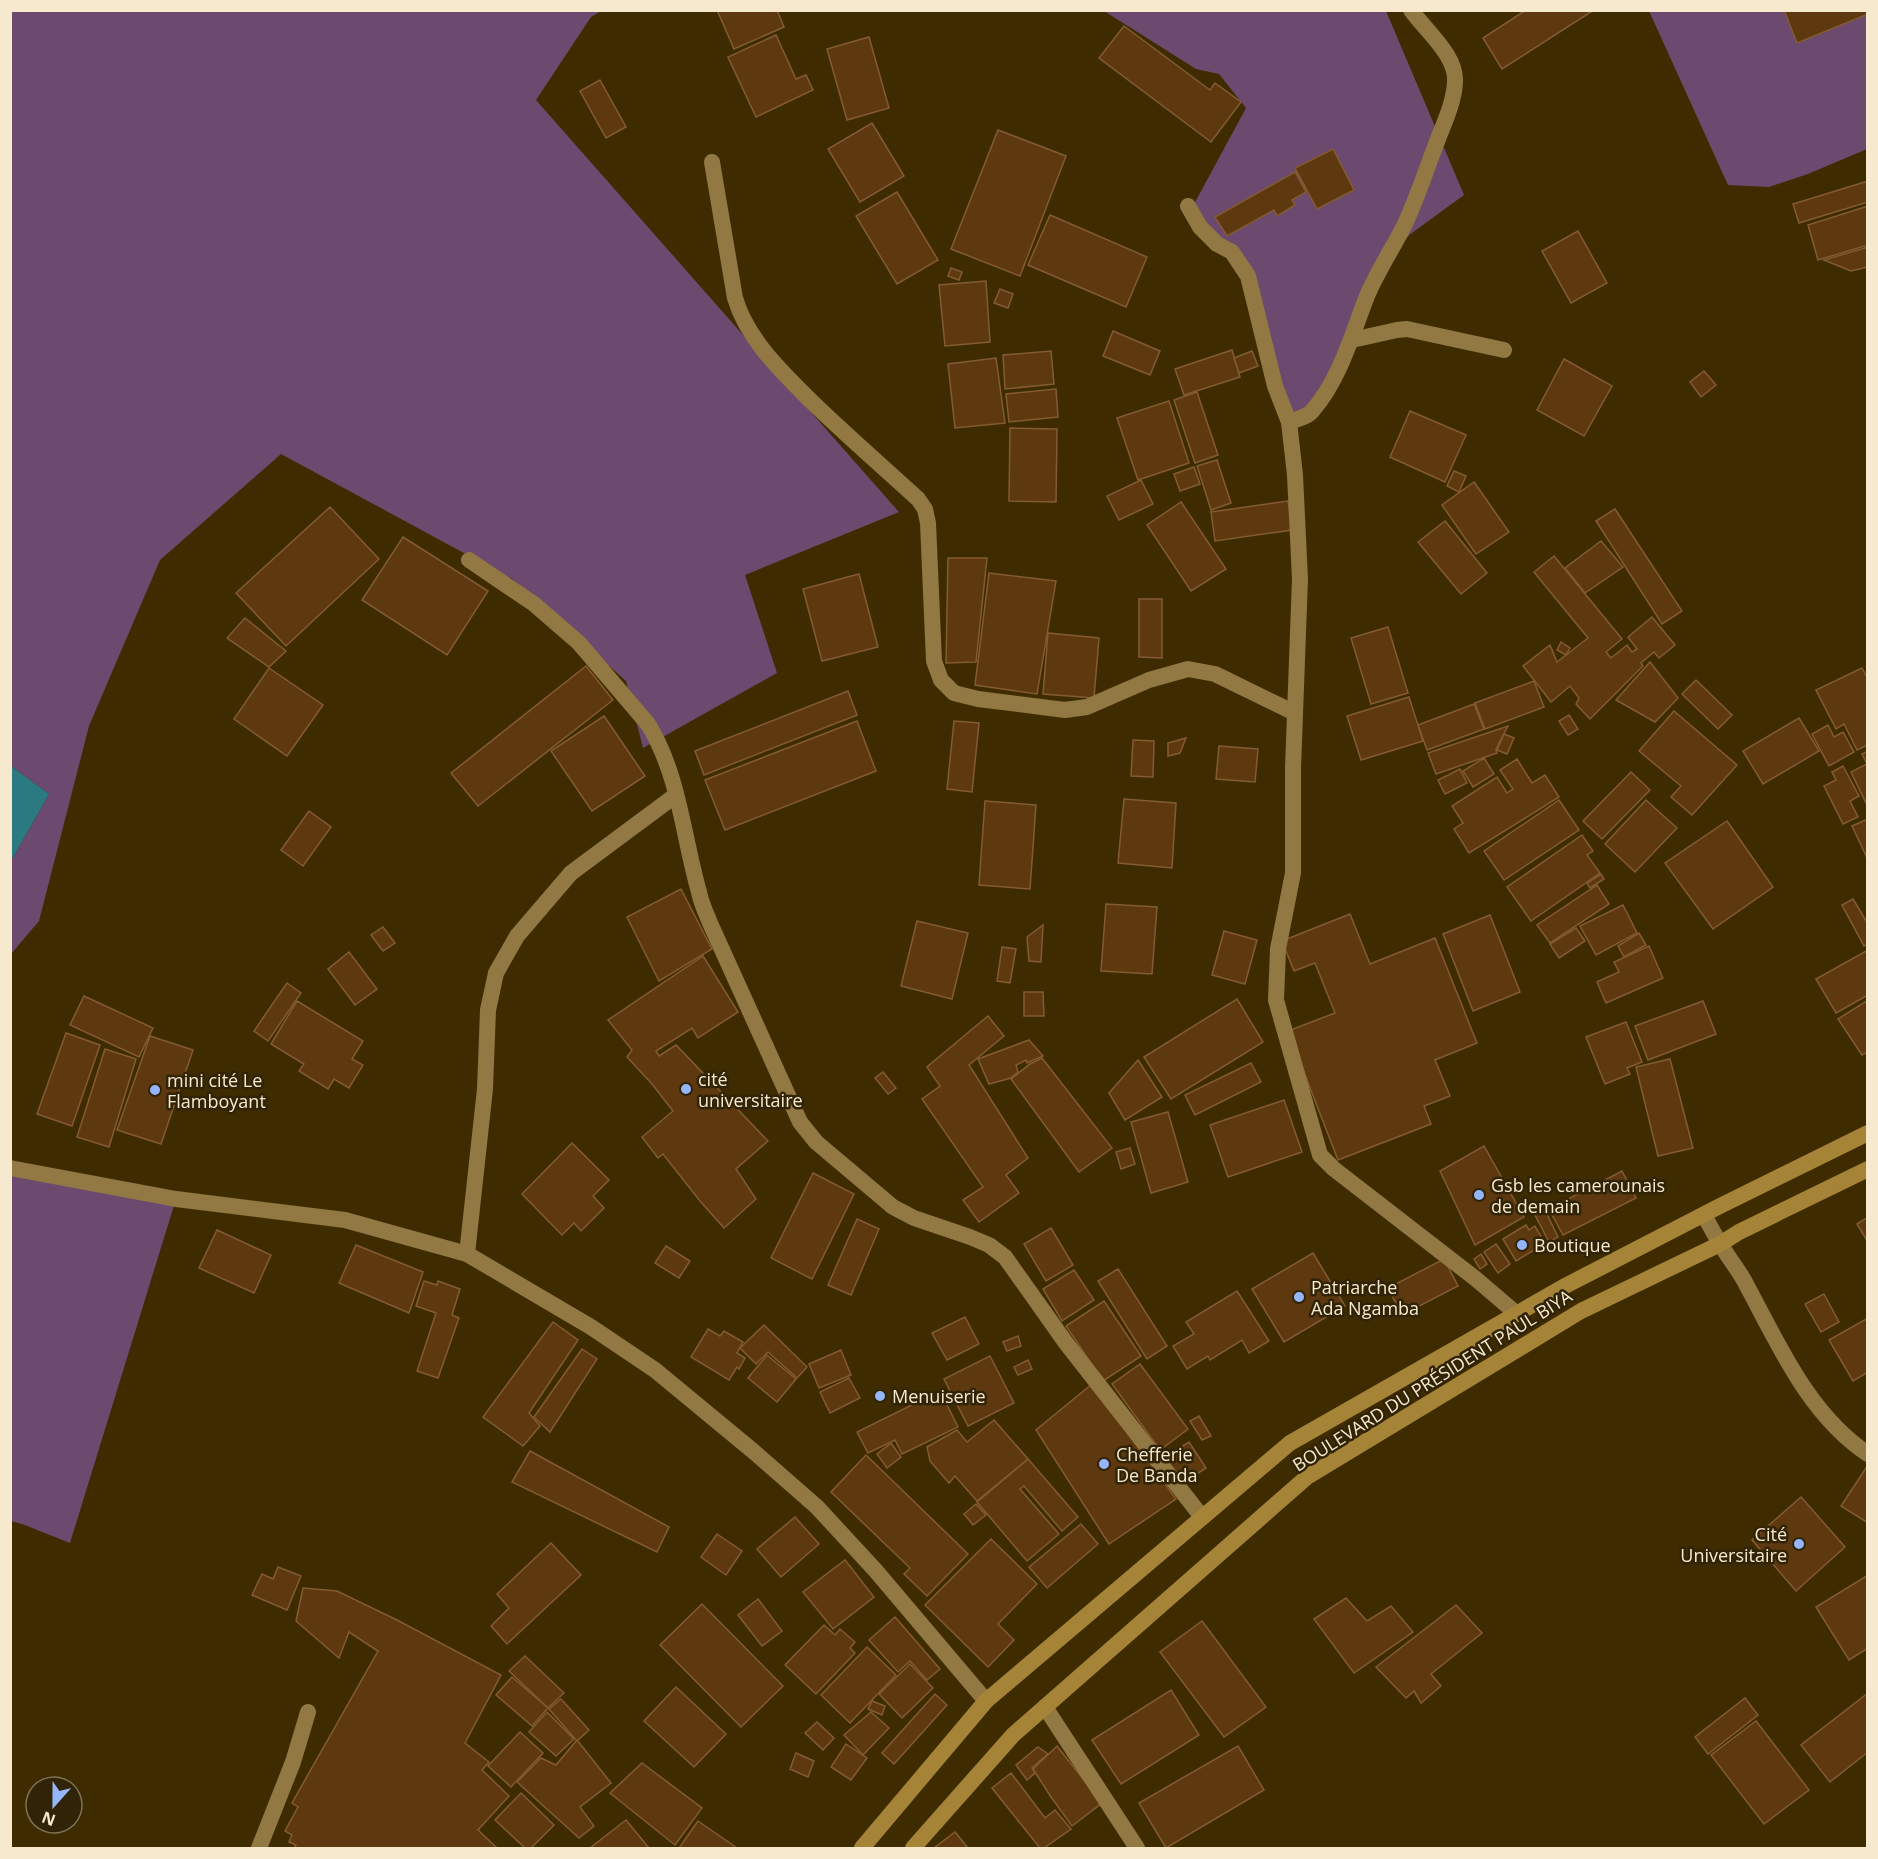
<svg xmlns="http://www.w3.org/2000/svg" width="1878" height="1859" font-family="'Open Sans',sans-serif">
  <rect width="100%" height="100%" fill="#3e2c00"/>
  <g fill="#6c496e">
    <path d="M11,11H601L591,17L536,100L899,512L745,575L777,673L643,748L626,681L512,579L281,454L160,560L89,726L39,921L11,954V861L49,794L11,766Z"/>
    <path d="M1104,11H1386L1464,195L1412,233L1392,250L1324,396L1289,422L1254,300L1193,206L1246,108L1219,74L1196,69Z"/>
    <path d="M1649,11H1867V149L1808,174L1769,187L1728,185Z"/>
    <path d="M10,1168L176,1199L70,1543L22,1524L11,1521Z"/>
  </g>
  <path fill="#2b7a82" d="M11,766L49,794L11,861Z"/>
  <g fill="#5e390f" stroke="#845b31" stroke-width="1.5">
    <path d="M717,10H777L784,27L734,49Z"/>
    <path d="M1526,10H1594L1502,69L1483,38Z"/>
    <path d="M1784,10H1868V14L1797,43Z"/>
    <path d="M1124,26L1210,90L1215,83L1241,102L1211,142L1099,58Z"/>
    <path d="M776,35L796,79L806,75L813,90L756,117L728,57Z"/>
    <path d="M869,37L889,108L847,120L827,49Z"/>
    <path d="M600,80L626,127L606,138L580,91Z"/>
    <path d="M872,123L904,176L860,202L828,149Z"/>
    <path d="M998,130L1066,156L1020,276L951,249Z"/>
    <path d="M1333,149L1354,190L1317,209L1295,168Z"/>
    <path d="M1295,172L1306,192L1292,200L1295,205L1277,216L1274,210L1227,236L1215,217Z"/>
    <path d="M1868,181V202L1799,223L1793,204Z"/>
    <path d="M897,192L938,260L897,284L856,216Z"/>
    <path d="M1868,206V245L1818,260L1808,225Z"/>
    <path d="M1050,215L1147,257L1126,307L1028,265Z"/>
    <path d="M1578,231L1607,283L1571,303L1542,251Z"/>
    <path d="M1868,247V267L1851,271L1824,260Z"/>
    <path d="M951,268L962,272L959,280L948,276Z"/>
    <path d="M986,281L990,342L945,346L939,285Z"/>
    <path d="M1000,289L1013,294L1008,308L994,303Z"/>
    <path d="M1113,331L1160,351L1150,375L1103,356Z"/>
    <path d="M1232,350L1240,377L1184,395L1175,369Z"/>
    <path d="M1051,351L1054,384L1005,389L1003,355Z"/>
    <path d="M1252,351L1258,366L1239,373L1234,358Z"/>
    <path d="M996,358L1005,423L955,428L948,364Z"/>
    <path d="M1564,359L1612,386L1584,436L1537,410Z"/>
    <path d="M1704,371L1716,385L1701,397L1690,382Z"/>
    <path d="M1056,389L1058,417L1009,422L1006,394Z"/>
    <path d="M1197,392L1218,455L1195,463L1174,400Z"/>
    <path d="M1169,401L1189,463L1138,480L1117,418Z"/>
    <path d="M1410,411L1466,435L1445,482L1390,457Z"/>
    <path d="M1010,428L1057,429L1056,502L1009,501Z"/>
    <path d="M1217,460L1231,503L1211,510L1197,466Z"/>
    <path d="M1194,467L1200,484L1180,491L1174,474Z"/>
    <path d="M1454,471L1466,476L1459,492L1447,486Z"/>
    <path d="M1141,480L1153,504L1119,520L1107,496Z"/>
    <path d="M1474,482L1509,532L1476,554L1442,505Z"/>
    <path d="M1288,501L1292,530L1215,541L1211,512Z"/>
    <path d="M1181,502L1226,569L1191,591L1147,525Z"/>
    <path d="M330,507L379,559L286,646L236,593Z"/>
    <path d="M1615,509L1682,611L1662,624L1596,521Z"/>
    <path d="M1445,521L1487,573L1461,594L1418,542Z"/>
    <path d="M403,537L488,591L447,655L362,600Z"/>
    <path d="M1601,541L1623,567L1585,593L1565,568Z"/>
    <path d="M1554,556L1622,639L1606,652L1611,658L1627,645L1632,652L1637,649L1628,637L1652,617L1675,645L1659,658L1654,652L1641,663L1643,666L1590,719L1576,704L1579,698L1570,686L1551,702L1523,666L1550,645L1557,662L1588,638L1534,572Z"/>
    <path d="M948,558H987L976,662L946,663Z"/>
    <path d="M989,573L1056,581L1037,694L975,685Z"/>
    <path d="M859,574L878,647L822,661L803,589Z"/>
    <path d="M1139,599H1162V658L1139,657Z"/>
    <path d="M245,618L286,651L269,667L227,638Z"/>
    <path d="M1388,627L1408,693L1371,704L1351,638Z"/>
    <path d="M1048,633L1099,638L1094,698L1043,694Z"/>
    <path d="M1561,642L1570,648L1566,655L1557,650Z"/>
    <path d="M1650,662L1678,698L1655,722L1616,700Z"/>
    <path d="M586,666L613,700L478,806L451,773Z"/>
    <path d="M269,668L323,705L287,756L234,719Z"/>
    <path d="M1862,668L1868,679V745L1857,750L1844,724L1836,729L1816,690Z"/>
    <path d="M1696,680L1732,715L1718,729L1682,694Z"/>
    <path d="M1534,681L1544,707L1485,729L1475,703Z"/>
    <path d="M848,691L857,715L704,775L695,751Z"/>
    <path d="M1409,697L1423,741L1361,760L1347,716Z"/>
    <path d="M1474,704L1484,729L1427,750L1418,725Z"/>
    <path d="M1674,711L1737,765L1692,815L1671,797L1681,786L1639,751Z"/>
    <path d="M1569,715L1578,729L1568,735L1559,721Z"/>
    <path d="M604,716L645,776L592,811L551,751Z"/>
    <path d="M1799,718L1819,751L1763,784L1743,751Z"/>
    <path d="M857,721L876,771L725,830L705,780Z"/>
    <path d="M954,721L979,723L972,792L947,789Z"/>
    <path d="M1828,725L1834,737L1843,732L1854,752L1829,766L1812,734Z"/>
    <path d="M1508,726L1496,749L1497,753L1436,774L1428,753Z"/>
    <path d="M1504,734L1514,738L1507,754L1497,750Z"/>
    <path d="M1186,738L1180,753L1168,756V743Z"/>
    <path d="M1133,740L1154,741L1153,777L1131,776Z"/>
    <path d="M1219,746L1258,749L1255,782L1216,779Z"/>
    <path d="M1868,751V802L1866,803L1851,772L1867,764L1862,754Z"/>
    <path d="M1484,758L1494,774L1473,787L1463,771Z"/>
    <path d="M1517,759L1532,783L1545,775L1559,797L1469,853L1454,829L1463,823L1452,806L1497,777L1507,793L1513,789L1500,770Z"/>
    <path d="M1843,766L1859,796L1850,801L1858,817L1843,824L1824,786L1836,780L1832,772Z"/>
    <path d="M1460,769L1467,783L1445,794L1438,780Z"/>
    <path d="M1631,772L1650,790L1602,839L1583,821Z"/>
    <path d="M1124,799L1176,803L1172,868L1118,863Z"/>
    <path d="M1559,800L1579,830L1504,880L1484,851Z"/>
    <path d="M1646,800L1677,828L1635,872L1605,844Z"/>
    <path d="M985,801L1036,805L1030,889L979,885Z"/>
    <path d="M309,811L331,827L303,866L281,850Z"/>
    <path d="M1868,819V860L1852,826Z"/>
    <path d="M1727,821L1773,887L1713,929L1665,863Z"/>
    <path d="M1582,835L1593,851L1587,855L1600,873L1531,921L1507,887Z"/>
    <path d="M1601,874L1604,879L1590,888L1587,883Z"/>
    <path d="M1597,885L1609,904L1550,943L1537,925Z"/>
    <path d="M681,889L712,949L659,981L627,917Z"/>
    <path d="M1853,899L1868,924V944L1864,946L1842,905Z"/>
    <path d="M1106,904L1157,907L1152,974L1101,971Z"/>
    <path d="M1623,905L1637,933L1596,955L1580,926Z"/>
    <path d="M1350,914L1370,964L1435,938L1477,1043L1435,1060L1450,1096L1424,1106L1431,1124L1338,1160L1288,1031L1335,1013L1315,963L1294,971L1282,941Z"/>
    <path d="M1490,915L1520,992L1473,1011L1443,934Z"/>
    <path d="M917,921L968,933L952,999L901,986Z"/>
    <path d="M1043,925L1041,962L1029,961L1027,937Z"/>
    <path d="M383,927L395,943L383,951L371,935Z"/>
    <path d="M1576,928L1585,941L1559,958L1550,944Z"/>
    <path d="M1224,931L1257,940L1245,984L1212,975Z"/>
    <path d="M1639,933L1646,945L1624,957L1618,946Z"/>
    <path d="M1649,946L1663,978L1606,1003L1597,982L1619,972L1614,962Z"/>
    <path d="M1002,947L1016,949L1010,983L997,981Z"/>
    <path d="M1868,950V995L1836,1013L1816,979Z"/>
    <path d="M349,952L377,989L355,1005L328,969Z"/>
    <path d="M703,956L738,1012L698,1038L692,1028L656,1051L659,1056L676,1045L768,1141L736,1169L756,1199L724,1228L700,1201L663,1154L658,1158L642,1137L673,1111L652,1084L627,1057L632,1050L608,1020Z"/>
    <path d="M287,983L301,993L268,1041L254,1031Z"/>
    <path d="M1024,992H1043L1044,1016H1024Z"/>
    <path d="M84,996L153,1028L139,1057L70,1025Z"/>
    <path d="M1237,999L1263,1042L1171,1099L1144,1057Z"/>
    <path d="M1868,1000V1052L1862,1055L1838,1019Z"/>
    <path d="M297,1001L363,1041L352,1059L363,1065L349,1088L334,1079L328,1089L299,1071L304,1064L271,1044Z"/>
    <path d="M1703,1001L1716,1034L1648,1060L1635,1026Z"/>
    <path d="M988,1016L1004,1036L969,1065L1028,1158L1006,1175L1019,1193L979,1222L963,1200L983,1187L922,1099L940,1086L927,1067Z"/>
    <path d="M1626,1022L1642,1062L1627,1068L1630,1074L1605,1084L1586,1037Z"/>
    <path d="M66,1033L100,1045L72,1126L37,1114Z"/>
    <path d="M150,1036L193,1050L161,1144L117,1130Z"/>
    <path d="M1029,1040L1043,1056L1027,1063L1026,1060L1016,1065L1018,1072L1011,1078L989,1084L978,1059Z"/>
    <path d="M105,1049L136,1059L109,1147L77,1137Z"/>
    <path d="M1042,1058L1112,1148L1079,1172L1011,1079L1030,1064Z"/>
    <path d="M1670,1059L1693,1148L1658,1156L1636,1067Z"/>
    <path d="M1138,1060L1162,1097L1125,1120L1109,1093Z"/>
    <path d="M1251,1063L1261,1082L1195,1115L1185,1095Z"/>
    <path d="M883,1072L896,1088L888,1094L875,1078Z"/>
    <path d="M1284,1100L1302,1152L1228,1177L1210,1125Z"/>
    <path d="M1168,1112L1188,1182L1151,1193L1131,1122Z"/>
    <path d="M572,1143L609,1180L593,1196L604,1208L581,1231L574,1223L562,1235L522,1194Z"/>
    <path d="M1484,1146L1524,1217L1475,1245L1440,1171Z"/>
    <path d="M1130,1148L1135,1164L1121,1169L1116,1152Z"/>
    <path d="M1622,1171L1636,1198L1563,1235L1549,1209Z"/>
    <path d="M813,1173L854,1194L812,1279L771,1258Z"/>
    <path d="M1544,1208L1558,1237L1549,1242L1534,1213Z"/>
    <path d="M1868,1217V1242L1857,1224Z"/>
    <path d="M857,1219L879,1229L851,1295L828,1285Z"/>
    <path d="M1526,1225L1529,1230L1535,1226L1542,1238L1536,1242L1539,1247L1516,1261L1503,1239Z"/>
    <path d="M1051,1228L1073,1265L1046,1281L1024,1244Z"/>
    <path d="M217,1230L271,1255L254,1293L199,1268Z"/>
    <path d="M1496,1244L1510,1264L1498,1273L1484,1252Z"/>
    <path d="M356,1245L423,1272L409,1313L339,1283Z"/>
    <path d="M666,1246L690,1261L679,1278L655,1263Z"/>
    <path d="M1313,1253L1345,1306L1284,1342L1252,1289Z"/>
    <path d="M1481,1254L1487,1264L1480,1269L1474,1259Z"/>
    <path d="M1444,1259L1458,1286L1402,1315L1388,1288Z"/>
    <path d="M1118,1269L1167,1346L1147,1359L1098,1281Z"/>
    <path d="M1074,1270L1094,1300L1062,1321L1043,1289Z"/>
    <path d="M424,1281L437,1285L438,1281L460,1289L452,1315L459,1318L438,1378L417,1371L436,1313L416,1306Z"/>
    <path d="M1237,1291L1269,1341L1249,1353L1242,1340L1210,1360L1208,1356L1187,1369L1173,1346L1194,1334L1186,1322Z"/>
    <path d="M1824,1294L1839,1322L1821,1332L1805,1304Z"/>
    <path d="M1104,1301L1141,1356L1103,1381L1066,1326Z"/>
    <path d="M965,1317L979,1344L947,1360L932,1333Z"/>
    <path d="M1868,1318V1372L1853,1381L1829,1340Z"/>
    <path d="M553,1322L578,1340L529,1413L540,1426L523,1446L483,1417Z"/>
    <path d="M764,1325L807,1367L797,1378L768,1352L756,1364L740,1348Z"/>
    <path d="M708,1329L720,1336L724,1331L743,1342L737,1353L745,1358L739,1369L737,1367L729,1380L691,1357Z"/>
    <path d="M1018,1336L1021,1346L1007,1351L1003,1342Z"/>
    <path d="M582,1349L597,1359L550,1432L534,1417Z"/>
    <path d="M841,1350L851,1375L819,1388L809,1364Z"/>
    <path d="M767,1355L796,1379L777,1402L748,1378Z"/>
    <path d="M990,1356L1014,1403L968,1426L944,1379Z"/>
    <path d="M1028,1360L1032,1369L1018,1375L1014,1367Z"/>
    <path d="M1140,1364L1188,1429L1160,1450L1112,1384Z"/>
    <path d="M849,1378L860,1398L830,1413L820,1392Z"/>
    <path d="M1092,1384L1176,1499L1109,1544L1036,1430Z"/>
    <path d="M940,1391L958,1427L902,1454L895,1440L868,1453L857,1432Z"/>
    <path d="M1199,1416L1211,1436L1202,1440L1190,1421Z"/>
    <path d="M994,1420L1028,1459L977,1501L955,1476L949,1483L930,1461L927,1447L957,1430L967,1442Z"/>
    <path d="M1189,1442L1206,1468L1180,1485L1163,1458Z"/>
    <path d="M891,1443L901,1457L887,1468L877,1454Z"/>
    <path d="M530,1451L669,1527L657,1552L512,1482Z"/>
    <path d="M866,1455L968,1554L927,1596L904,1574L910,1568L831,1492Z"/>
    <path d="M1028,1459L1078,1517L1062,1531L1024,1486L1020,1489L1059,1534L1027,1561L977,1502Z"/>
    <path d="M1866,1468L1868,1469V1523L1841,1506Z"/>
    <path d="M1801,1497L1845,1547L1796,1591L1752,1540Z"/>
    <path d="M976,1504L986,1515L973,1525L964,1514Z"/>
    <path d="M795,1517L819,1544L781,1577L757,1549Z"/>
    <path d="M1081,1524L1098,1544L1047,1588L1029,1567Z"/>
    <path d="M717,1534L742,1551L726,1575L701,1557Z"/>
    <path d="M991,1539L1037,1584L998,1624L1014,1640L988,1667L925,1605Z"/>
    <path d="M551,1543L581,1575L507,1644L491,1626L509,1608L497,1594Z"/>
    <path d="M845,1560L874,1597L833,1629L803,1592Z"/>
    <path d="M278,1567L301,1576L287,1610L252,1595L262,1574L273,1579Z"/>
    <path d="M1868,1575V1648L1849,1660L1816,1607Z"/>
    <path d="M303,1588L337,1591L397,1620L501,1675L465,1743L489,1762L482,1770L509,1796L478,1830L497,1848H294L296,1845L289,1842L292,1835L285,1831L298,1807L292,1803L378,1651L349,1632L339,1658L296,1621Z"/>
    <path d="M1346,1598L1367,1621L1391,1606L1413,1632L1354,1673L1314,1619Z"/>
    <path d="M758,1599L782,1631L762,1646L738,1615Z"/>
    <path d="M702,1604L783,1686L741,1727L660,1645Z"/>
    <path d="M1456,1605L1482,1633L1431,1674L1441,1686L1421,1703L1414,1691L1406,1698L1376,1667Z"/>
    <path d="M895,1617L940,1669L927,1680L910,1661L898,1672L869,1640Z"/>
    <path d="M1202,1621L1266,1707L1224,1737L1160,1652Z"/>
    <path d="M824,1625L835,1635L840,1629L855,1642L850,1648L855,1653L816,1694L785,1665Z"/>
    <path d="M867,1647L896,1675L850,1723L821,1695Z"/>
    <path d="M525,1656L564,1693L548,1708L509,1671Z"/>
    <path d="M910,1664L933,1688L902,1718L879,1694Z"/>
    <path d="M512,1677L548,1708L532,1726L496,1695Z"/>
    <path d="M676,1687L726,1734L694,1767L644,1721Z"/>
    <path d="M1171,1690L1199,1735L1121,1784L1092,1740Z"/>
    <path d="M1868,1693V1752L1830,1782L1801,1745Z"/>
    <path d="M935,1694L947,1705L894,1764L882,1753Z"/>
    <path d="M1745,1698L1758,1715L1708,1754L1695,1737Z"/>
    <path d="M561,1699L589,1730L577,1741L549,1709Z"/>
    <path d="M872,1701L885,1706L882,1715L868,1709Z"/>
    <path d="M547,1712L574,1739L556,1756L529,1732Z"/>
    <path d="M871,1712L889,1728L863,1755L844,1735Z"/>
    <path d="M1756,1721L1809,1790L1764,1824L1711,1755Z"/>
    <path d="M817,1722L834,1738L823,1750L805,1733Z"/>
    <path d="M520,1732L543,1753L511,1787L488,1766Z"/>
    <path d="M577,1740L611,1783L580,1807L594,1826L579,1838L517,1782L541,1758L556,1765Z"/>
    <path d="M846,1744L867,1758L851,1780L831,1767Z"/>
    <path d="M1057,1746L1102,1803L1072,1826L1051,1797L1033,1769Z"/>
    <path d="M1238,1746L1264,1790L1166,1848L1139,1803Z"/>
    <path d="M1038,1747L1048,1754L1032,1768L1035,1773L1027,1780L1016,1765Z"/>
    <path d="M796,1753L814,1761L808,1777L790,1769Z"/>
    <path d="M642,1763L702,1808L675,1845L610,1793Z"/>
    <path d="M1011,1773L1045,1818L1055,1810L1071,1829L1044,1848H1040L992,1788Z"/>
    <path d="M521,1793L554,1825L531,1848H525L495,1820Z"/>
    <path d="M626,1820L649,1848H590Z"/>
    <path d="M698,1821L737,1848H679Z"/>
    <path d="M955,1832L968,1848H934Z"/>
  </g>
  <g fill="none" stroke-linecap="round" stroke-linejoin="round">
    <g stroke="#927842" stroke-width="16">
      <path d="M712,162L735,298C747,339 781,371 810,400C845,434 882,466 918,499L925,509L928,523L934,661L941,680L954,693L978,699L1065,710L1087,707L1149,680L1188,669L1215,674L1295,713"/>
      <path d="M1188,206L1200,227L1217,244L1232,252L1248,276L1275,386L1289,422L1295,475L1300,579L1293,768V873L1278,949L1276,1000L1320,1155L1334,1169L1476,1279L1517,1314"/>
      <path d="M1352,340L1397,330L1407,329L1504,350"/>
      <path d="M1289,422C1297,419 1308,417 1313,410C1340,379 1352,334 1367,296C1378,270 1393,248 1405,224C1418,196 1427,167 1438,139C1445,121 1454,102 1455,82C1457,56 1426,31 1411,10"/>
      <path d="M469,560L534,604L579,643L648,724C679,774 683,836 699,892C701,903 706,913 710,923L800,1122L816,1142L893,1207L914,1218L970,1237L989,1245L1005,1257L1066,1343L1202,1517"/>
      <path d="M10,1168L176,1199L345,1220L467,1254L591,1327L655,1370L753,1451L817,1507L876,1571L986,1701"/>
      <path d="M1704,1215C1709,1224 1714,1234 1720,1243C1728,1258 1740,1271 1747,1286C1779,1345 1809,1415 1868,1454"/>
      <path d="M467,1254L485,1089L488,1010L496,973L517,936L571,873L676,795"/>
      <path d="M1045,1707L1137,1848"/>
      <path d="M259,1848L293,1762L308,1712"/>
    </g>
    <g stroke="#a58438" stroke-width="16">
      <path d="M862,1848L986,1701L1290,1443L1567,1285L1720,1206L1868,1133"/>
      <path d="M913,1848L1013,1735L1307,1477L1581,1311L1720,1244L1739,1232L1868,1169"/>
    </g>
  </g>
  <g fill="#95b6fd" stroke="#312406" stroke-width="2">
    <circle cx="686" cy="1089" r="6"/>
    <circle cx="155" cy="1090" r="6"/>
    <circle cx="1479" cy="1195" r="6"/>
    <circle cx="1522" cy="1245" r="6"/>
    <circle cx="1299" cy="1297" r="6"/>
    <circle cx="880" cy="1396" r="6"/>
    <circle cx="1104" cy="1464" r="6"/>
    <circle cx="1799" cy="1544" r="6"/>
  </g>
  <g text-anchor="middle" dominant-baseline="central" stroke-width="5" stroke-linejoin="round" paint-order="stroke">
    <g font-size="18" fill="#f7e9ce" stroke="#312406" text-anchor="start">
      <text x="698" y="1079">cité<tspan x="698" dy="21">universitaire</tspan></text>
      <text x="167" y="1080">mini cité Le<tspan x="167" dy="21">Flamboyant</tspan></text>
      <text x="1491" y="1185">Gsb les camerounais<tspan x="1491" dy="21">de demain</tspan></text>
      <text x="1534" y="1245">Boutique</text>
      <text x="1311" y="1287">Patriarche<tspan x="1311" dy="21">Ada Ngamba</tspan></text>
      <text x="892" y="1396">Menuiserie</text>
      <text x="1116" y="1454">Chefferie<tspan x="1116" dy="21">De Banda</tspan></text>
      <text x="1787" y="1534" text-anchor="end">Cité<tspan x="1787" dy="21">Universitaire</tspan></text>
    </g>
    <g font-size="18" fill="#f7e9ce" stroke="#312406">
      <text transform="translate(1432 1380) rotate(-32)">BOULEVARD DU PRÉSIDENT PAUL BIYA</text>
    </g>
  </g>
  <rect width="1878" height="1859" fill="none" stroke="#f7e9ce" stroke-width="24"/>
  <g transform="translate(54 1805) rotate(201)"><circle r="28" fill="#312406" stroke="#807356" stroke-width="1.5"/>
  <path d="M0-4.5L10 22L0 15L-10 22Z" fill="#95b6fd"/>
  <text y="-9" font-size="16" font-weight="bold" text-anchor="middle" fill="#f7e9ce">N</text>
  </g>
</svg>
